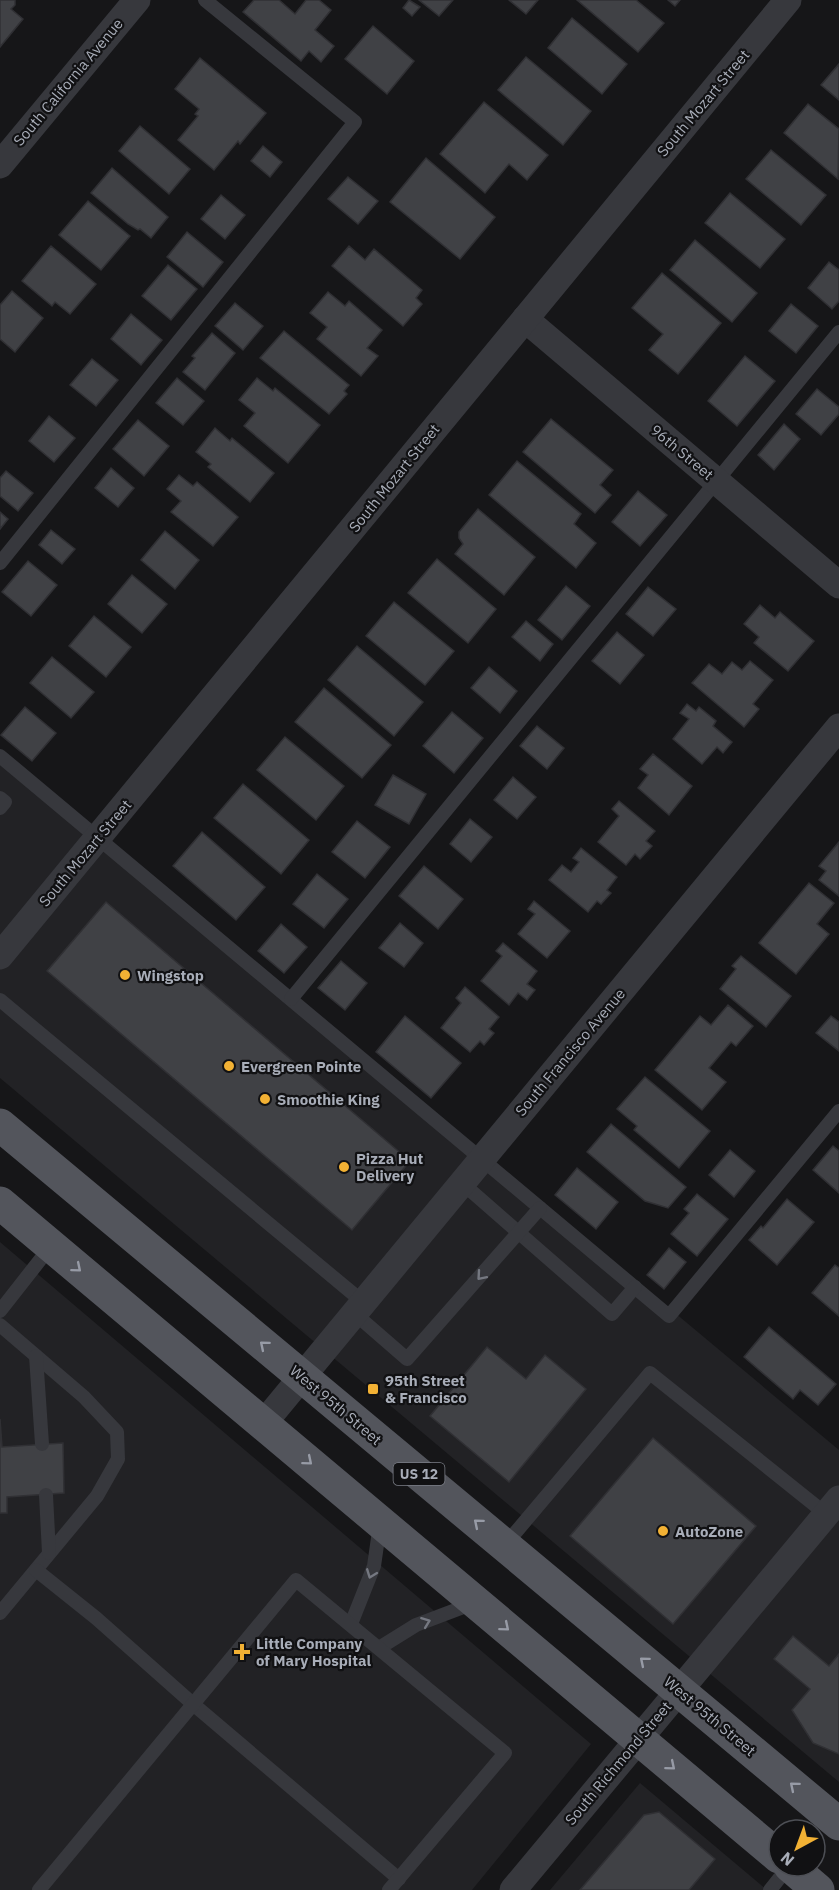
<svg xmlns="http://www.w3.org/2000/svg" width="839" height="1890" font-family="'IBM Plex Sans',sans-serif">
  <rect width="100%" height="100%" fill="#161618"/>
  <g fill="#222225">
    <path d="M0,749L839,1450V1782L0,1078Z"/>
    <path d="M0,1242L591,1744L472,1890H0Z"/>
    <path d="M640,1783L767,1890H550Z"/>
  </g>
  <g fill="#404145" stroke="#303034" stroke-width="1.5">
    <path d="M0,0H15V5L11,9L23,19L0,47Z"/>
    <path d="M254,0H279L295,14L306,0H319L331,10L315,30L334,46L321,62L309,51L301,61L243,12Z"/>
    <path d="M409,0L420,7L412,16L403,8Z"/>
    <path d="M419,0H453L439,16Z"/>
    <path d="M509,0H538L526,14Z"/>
    <path d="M577,0H636L664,23L638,52Z"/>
    <path d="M668,0H680L675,6Z"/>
    <path d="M572,18L627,64L602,94L548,48Z"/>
    <path d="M373,26L414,61L387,94L345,59Z"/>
    <path d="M526,57L591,111L563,145L498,90Z"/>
    <path d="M200,58L266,113L240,144L238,141L214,170L178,140L198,116L195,114L199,109L175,89Z"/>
    <path d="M839,64V100L821,85Z"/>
    <path d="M484,102L548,155L527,180L509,164L485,193L440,154Z"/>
    <path d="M808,104L839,129L838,179L784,133Z"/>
    <path d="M140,126L190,169L169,194L119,151Z"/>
    <path d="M263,146L282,162L270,177L251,161Z"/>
    <path d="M771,150L826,195L801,225L746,179Z"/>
    <path d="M426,158L495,217L460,259L390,202Z"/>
    <path d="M112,168L168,217L151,238L140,229L138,230L128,224L91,193Z"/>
    <path d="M348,177L378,201L358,224L328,199Z"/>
    <path d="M730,193L785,239L760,268L705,223Z"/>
    <path d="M221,195L245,215L225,239L201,219Z"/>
    <path d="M88,201L130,236L101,270L59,235Z"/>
    <path d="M187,232L223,262L203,287L167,257Z"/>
    <path d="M695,240L757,293L732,322L670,270Z"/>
    <path d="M51,246L96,284L70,314L55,302L52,306L22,281Z"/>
    <path d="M349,246L365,260L374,249L422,290L416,298L422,304L403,326L332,266Z"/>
    <path d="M829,262L839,270V301L832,309L808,288Z"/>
    <path d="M168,265L197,289L171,320L142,296Z"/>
    <path d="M662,273L721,323L678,374L649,350L663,334L632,308Z"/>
    <path d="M12,291L43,318L15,352L0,339V305Z"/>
    <path d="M328,292L345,306L349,301L382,330L367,348L378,356L361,376L317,339L327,327L310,313Z"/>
    <path d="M235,303L263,326L243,350L215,326Z"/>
    <path d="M791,304L818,326L796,353L769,331Z"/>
    <path d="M131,314L162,340L141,365L111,339Z"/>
    <path d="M284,331L349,385L344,391L347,394L329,414L260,358Z"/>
    <path d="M212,333L235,353L205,390L183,372L195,358L192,356Z"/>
    <path d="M745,356L775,381L737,426L708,401Z"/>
    <path d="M92,359L118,380L96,406L70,385Z"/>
    <path d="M177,378L204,401L183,425L156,403Z"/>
    <path d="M257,378L273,391L275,388L320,425L288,463L244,426L255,413L239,400Z"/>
    <path d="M817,389L839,407V414L821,435L796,414Z"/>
    <path d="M49,416L75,438L54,462L29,441Z"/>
    <path d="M551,419L613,470L600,485L611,495L595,513L523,452Z"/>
    <path d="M138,420L169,446L144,476L113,449Z"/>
    <path d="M784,424L800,439L774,470L758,455Z"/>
    <path d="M215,428L230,441L232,438L274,473L250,502L208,467L211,464L196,452Z"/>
    <path d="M517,461L581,514L574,524L596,543L576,568L489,495Z"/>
    <path d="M111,468L134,488L118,507L95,488Z"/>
    <path d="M6,471L33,493L18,511L0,496V478Z"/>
    <path d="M179,475L193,486L197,482L238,517L213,546L171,512L181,501L167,489Z"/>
    <path d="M638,491L667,515L640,546L612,522Z"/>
    <path d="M478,509L535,557L504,595L455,554L463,544L459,538V532Z"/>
    <path d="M0,512L8,519L0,529Z"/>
    <path d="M51,530L75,549L62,564L39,545Z"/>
    <path d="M165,531L199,560L175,589L141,560Z"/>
    <path d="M437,559L496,609L468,643L408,593Z"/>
    <path d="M28,561L57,585L31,616L2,592Z"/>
    <path d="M132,575L167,604L142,633L108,604Z"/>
    <path d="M566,586L590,606L562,640L538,620Z"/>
    <path d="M648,587L676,609L653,636L626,614Z"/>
    <path d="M394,602L454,651L425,685L366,636Z"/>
    <path d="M760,605L775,618L780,612L814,641L788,671L754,643L759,637L744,624Z"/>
    <path d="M94,616L131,647L106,677L69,646Z"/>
    <path d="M526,621L553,644L540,661L512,637Z"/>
    <path d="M617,632L644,655L620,684L592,661Z"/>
    <path d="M357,646L423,702L394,736L328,680Z"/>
    <path d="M52,657L94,692L71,718L30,683Z"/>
    <path d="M750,661L773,680L753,704L759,709L744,727L692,683L709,664L722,674L732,662L742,670Z"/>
    <path d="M489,667L517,691L500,713L471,688Z"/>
    <path d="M324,688L391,745L362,778L295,722Z"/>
    <path d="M687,704L696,711L699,707L716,721L713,726L732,742L723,753L717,747L702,764L673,739L689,719L680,713Z"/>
    <path d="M25,707L56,733L32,761L1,735Z"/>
    <path d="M452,712L483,738L454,773L423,746Z"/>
    <path d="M537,726L564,748L547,769L520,746Z"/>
    <path d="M285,737L344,786L316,820L257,770Z"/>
    <path d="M653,754L692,786L669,815L638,788L648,775L640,769Z"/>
    <path d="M393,775L426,794L409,824L375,805Z"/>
    <path d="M513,777L536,797L517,819L494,800Z"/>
    <path d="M243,784L309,840L281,874L214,818Z"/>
    <path d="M619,801L655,831L646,841L652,846L640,859L635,854L626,865L598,842L619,816L612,809Z"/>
    <path d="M470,819L492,837L471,862L450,844Z"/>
    <path d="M357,821L390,847L365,878L332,852Z"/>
    <path d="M202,832L265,887L236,920L173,866Z"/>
    <path d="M839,842V896L819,880L826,871L819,866Z"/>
    <path d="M581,848L617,877L607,890L611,893L601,904L597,901L588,912L549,880L562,865L571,872L579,862L573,858Z"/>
    <path d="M424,866L463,899L438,929L399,896Z"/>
    <path d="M317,874L348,899L324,928L293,904Z"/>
    <path d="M809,883L834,903L817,924L829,934L796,974L759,943Z"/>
    <path d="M534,901L570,931L547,958L518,934L535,914L528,909Z"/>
    <path d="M106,902L410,1161L352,1230L47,971Z"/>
    <path d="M400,923L423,943L404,967L379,948Z"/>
    <path d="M281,924L307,947L284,973L258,951Z"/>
    <path d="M503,943L537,971L527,984L535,990L527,1000L518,993L509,1005L481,981L502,956L496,951Z"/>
    <path d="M741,956L791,996L766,1027L720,989L736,969L732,966Z"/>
    <path d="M341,961L367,983L345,1010L318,988Z"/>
    <path d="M465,987L499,1017L489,1029L494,1033L484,1045L480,1041L470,1052L441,1028L461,1003L456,998Z"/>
    <path d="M728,1005L753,1026L736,1046L731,1042L709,1068L726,1082L702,1110L655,1070L700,1016L711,1025Z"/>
    <path d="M405,1016L461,1063L431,1098L376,1052Z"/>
    <path d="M831,1016L839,1022V1051L816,1033Z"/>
    <path d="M645,1077L710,1131L679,1168L634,1130L637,1126L617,1109Z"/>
    <path d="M611,1124L686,1187L668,1208L645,1201L587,1152Z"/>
    <path d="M833,1146L839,1151V1193L813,1170Z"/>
    <path d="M730,1150L755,1171L734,1197L709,1175Z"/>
    <path d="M577,1168L618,1202L596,1229L555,1195Z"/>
    <path d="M697,1194L728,1219L697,1256L671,1234L689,1213L684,1209Z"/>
    <path d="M787,1199L814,1222L777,1265L749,1240L761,1226L763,1228Z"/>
    <path d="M669,1248L686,1262L664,1289L647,1275Z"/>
    <path d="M835,1265L839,1268V1316L812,1293Z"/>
    <path d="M769,1327L836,1384L818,1405L800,1390L793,1399L744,1357Z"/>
    <path d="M487,1347L526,1379L545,1355L586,1389L509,1482L430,1416Z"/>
    <path d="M0,1419L2,1447L63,1443L64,1493L7,1497V1513H0Z"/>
    <path d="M653,1438L756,1526L673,1624L570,1536Z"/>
    <path d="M793,1636L829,1666L839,1654V1754L813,1743L792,1710L810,1689L774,1659Z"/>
    <path d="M659,1812L715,1859L689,1890H580L644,1815Z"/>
  </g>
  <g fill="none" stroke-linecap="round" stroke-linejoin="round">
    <g stroke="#37383d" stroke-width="14">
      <path d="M0,563L355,122L205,0"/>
      <path d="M0,756L669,1316L839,1111"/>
      <path d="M0,798L5,802L0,808"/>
      <path d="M291,999L839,332"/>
      <path d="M0,1000L363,1302"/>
      <path d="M462,1183L612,1314L635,1287"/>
      <path d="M0,1311L51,1246"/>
      <path d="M354,1313L407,1359L540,1208"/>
      <path d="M0,1325L84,1397L117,1432L118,1459L97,1496L0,1613"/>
      <path d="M36,1356L42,1444"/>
      <path d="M46,1495L49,1553"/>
      <path d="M505,1545L650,1373L826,1514"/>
      <path d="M36,1570L96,1618L193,1704L399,1879"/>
      <path d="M351,1624L374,1566L380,1524"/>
      <path d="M379,1648L416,1625L474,1603"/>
      <path d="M39,1890L296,1580L505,1753L389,1890"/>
      <path d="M770,1890L789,1866"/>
    </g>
    <g stroke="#37383d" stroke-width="27">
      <path d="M0,165L137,0"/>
      <path d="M525,319L839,585"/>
      <path d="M0,956L788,0"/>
      <path d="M263,1424L839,727"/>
      <path d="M513,1890L839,1499"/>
    </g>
    <g stroke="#53555c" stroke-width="33">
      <path d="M0,1125L839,1824"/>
      <path d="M0,1203L779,1857"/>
      <path d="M790,1866L818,1890"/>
    </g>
  </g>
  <defs><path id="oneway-chevron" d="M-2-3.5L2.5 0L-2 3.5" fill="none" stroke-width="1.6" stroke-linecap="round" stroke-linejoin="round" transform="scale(1.5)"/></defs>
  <g stroke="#979ba6">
    <use href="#oneway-chevron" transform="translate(77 1268) rotate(40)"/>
    <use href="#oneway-chevron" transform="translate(264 1345) rotate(-140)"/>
    <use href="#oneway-chevron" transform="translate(308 1461) rotate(40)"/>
    <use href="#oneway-chevron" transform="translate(478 1523) rotate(-140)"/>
    <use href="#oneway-chevron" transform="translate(505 1627) rotate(40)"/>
    <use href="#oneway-chevron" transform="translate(644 1661) rotate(-140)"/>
    <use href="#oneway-chevron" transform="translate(671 1766) rotate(40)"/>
    <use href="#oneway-chevron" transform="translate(794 1786) rotate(-140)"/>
  </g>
  <g stroke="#757881">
    <use href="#oneway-chevron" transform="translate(481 1276) rotate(131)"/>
    <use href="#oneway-chevron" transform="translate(371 1574) rotate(111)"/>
    <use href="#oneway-chevron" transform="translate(426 1622) rotate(-21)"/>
  </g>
  <g fill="#f2b134" stroke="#111113" stroke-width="2">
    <circle cx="125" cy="975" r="6"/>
    <circle cx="229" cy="1066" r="6"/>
    <circle cx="265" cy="1099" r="6"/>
    <circle cx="344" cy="1167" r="6"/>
    <rect x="367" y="1383" width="12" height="12" rx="3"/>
    <circle cx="663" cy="1531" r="6"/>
    <path d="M239 1643h6v6h6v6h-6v6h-6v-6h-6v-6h6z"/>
  </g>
  <g text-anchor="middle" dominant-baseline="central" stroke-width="4.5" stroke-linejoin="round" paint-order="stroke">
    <rect fill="#111113" stroke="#7b7e86" stroke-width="1.5" x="393.5" y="1463" width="51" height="22" rx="4.5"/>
    <g font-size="14" font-weight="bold" fill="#a8adb8">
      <text x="419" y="1474">US 12</text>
    </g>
    <g font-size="15" fill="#a8adb8" stroke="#111113">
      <text transform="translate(68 82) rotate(-50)">South California Avenue</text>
      <text transform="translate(703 103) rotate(-50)">South Mozart Street</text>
      <text transform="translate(682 452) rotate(40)">96th Street</text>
      <text transform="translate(394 478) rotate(-51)">South Mozart Street</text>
      <text transform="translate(85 853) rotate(-50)">South Mozart Street</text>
      <text transform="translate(570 1052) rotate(-50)">South Francisco Avenue</text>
      <text transform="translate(336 1405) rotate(40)">West 95th Street</text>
      <text transform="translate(710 1716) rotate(40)">West 95th Street</text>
      <text transform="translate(618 1763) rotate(-50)">South Richmond Street</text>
    </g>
    <g font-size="15" font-weight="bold" fill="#a8adb8" stroke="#111113" text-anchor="start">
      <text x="137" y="975">Wingstop</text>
      <text x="241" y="1066">Evergreen Pointe</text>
      <text x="277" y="1099">Smoothie King</text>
      <text x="356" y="1158">Pizza Hut<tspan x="356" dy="17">Delivery</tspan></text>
      <text x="385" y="1380">95th Street<tspan x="385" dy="17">&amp; Francisco</tspan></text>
      <text x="675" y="1531">AutoZone</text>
      <text x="256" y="1643">Little Company<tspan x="256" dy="17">of Mary Hospital</tspan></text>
    </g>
  </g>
  <g transform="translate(797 1848) rotate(221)"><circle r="28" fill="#111113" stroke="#4d4f55" stroke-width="1.5"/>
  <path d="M0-4.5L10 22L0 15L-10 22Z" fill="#f2b134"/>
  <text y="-9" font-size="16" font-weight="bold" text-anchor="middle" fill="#a8adb8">N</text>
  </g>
</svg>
